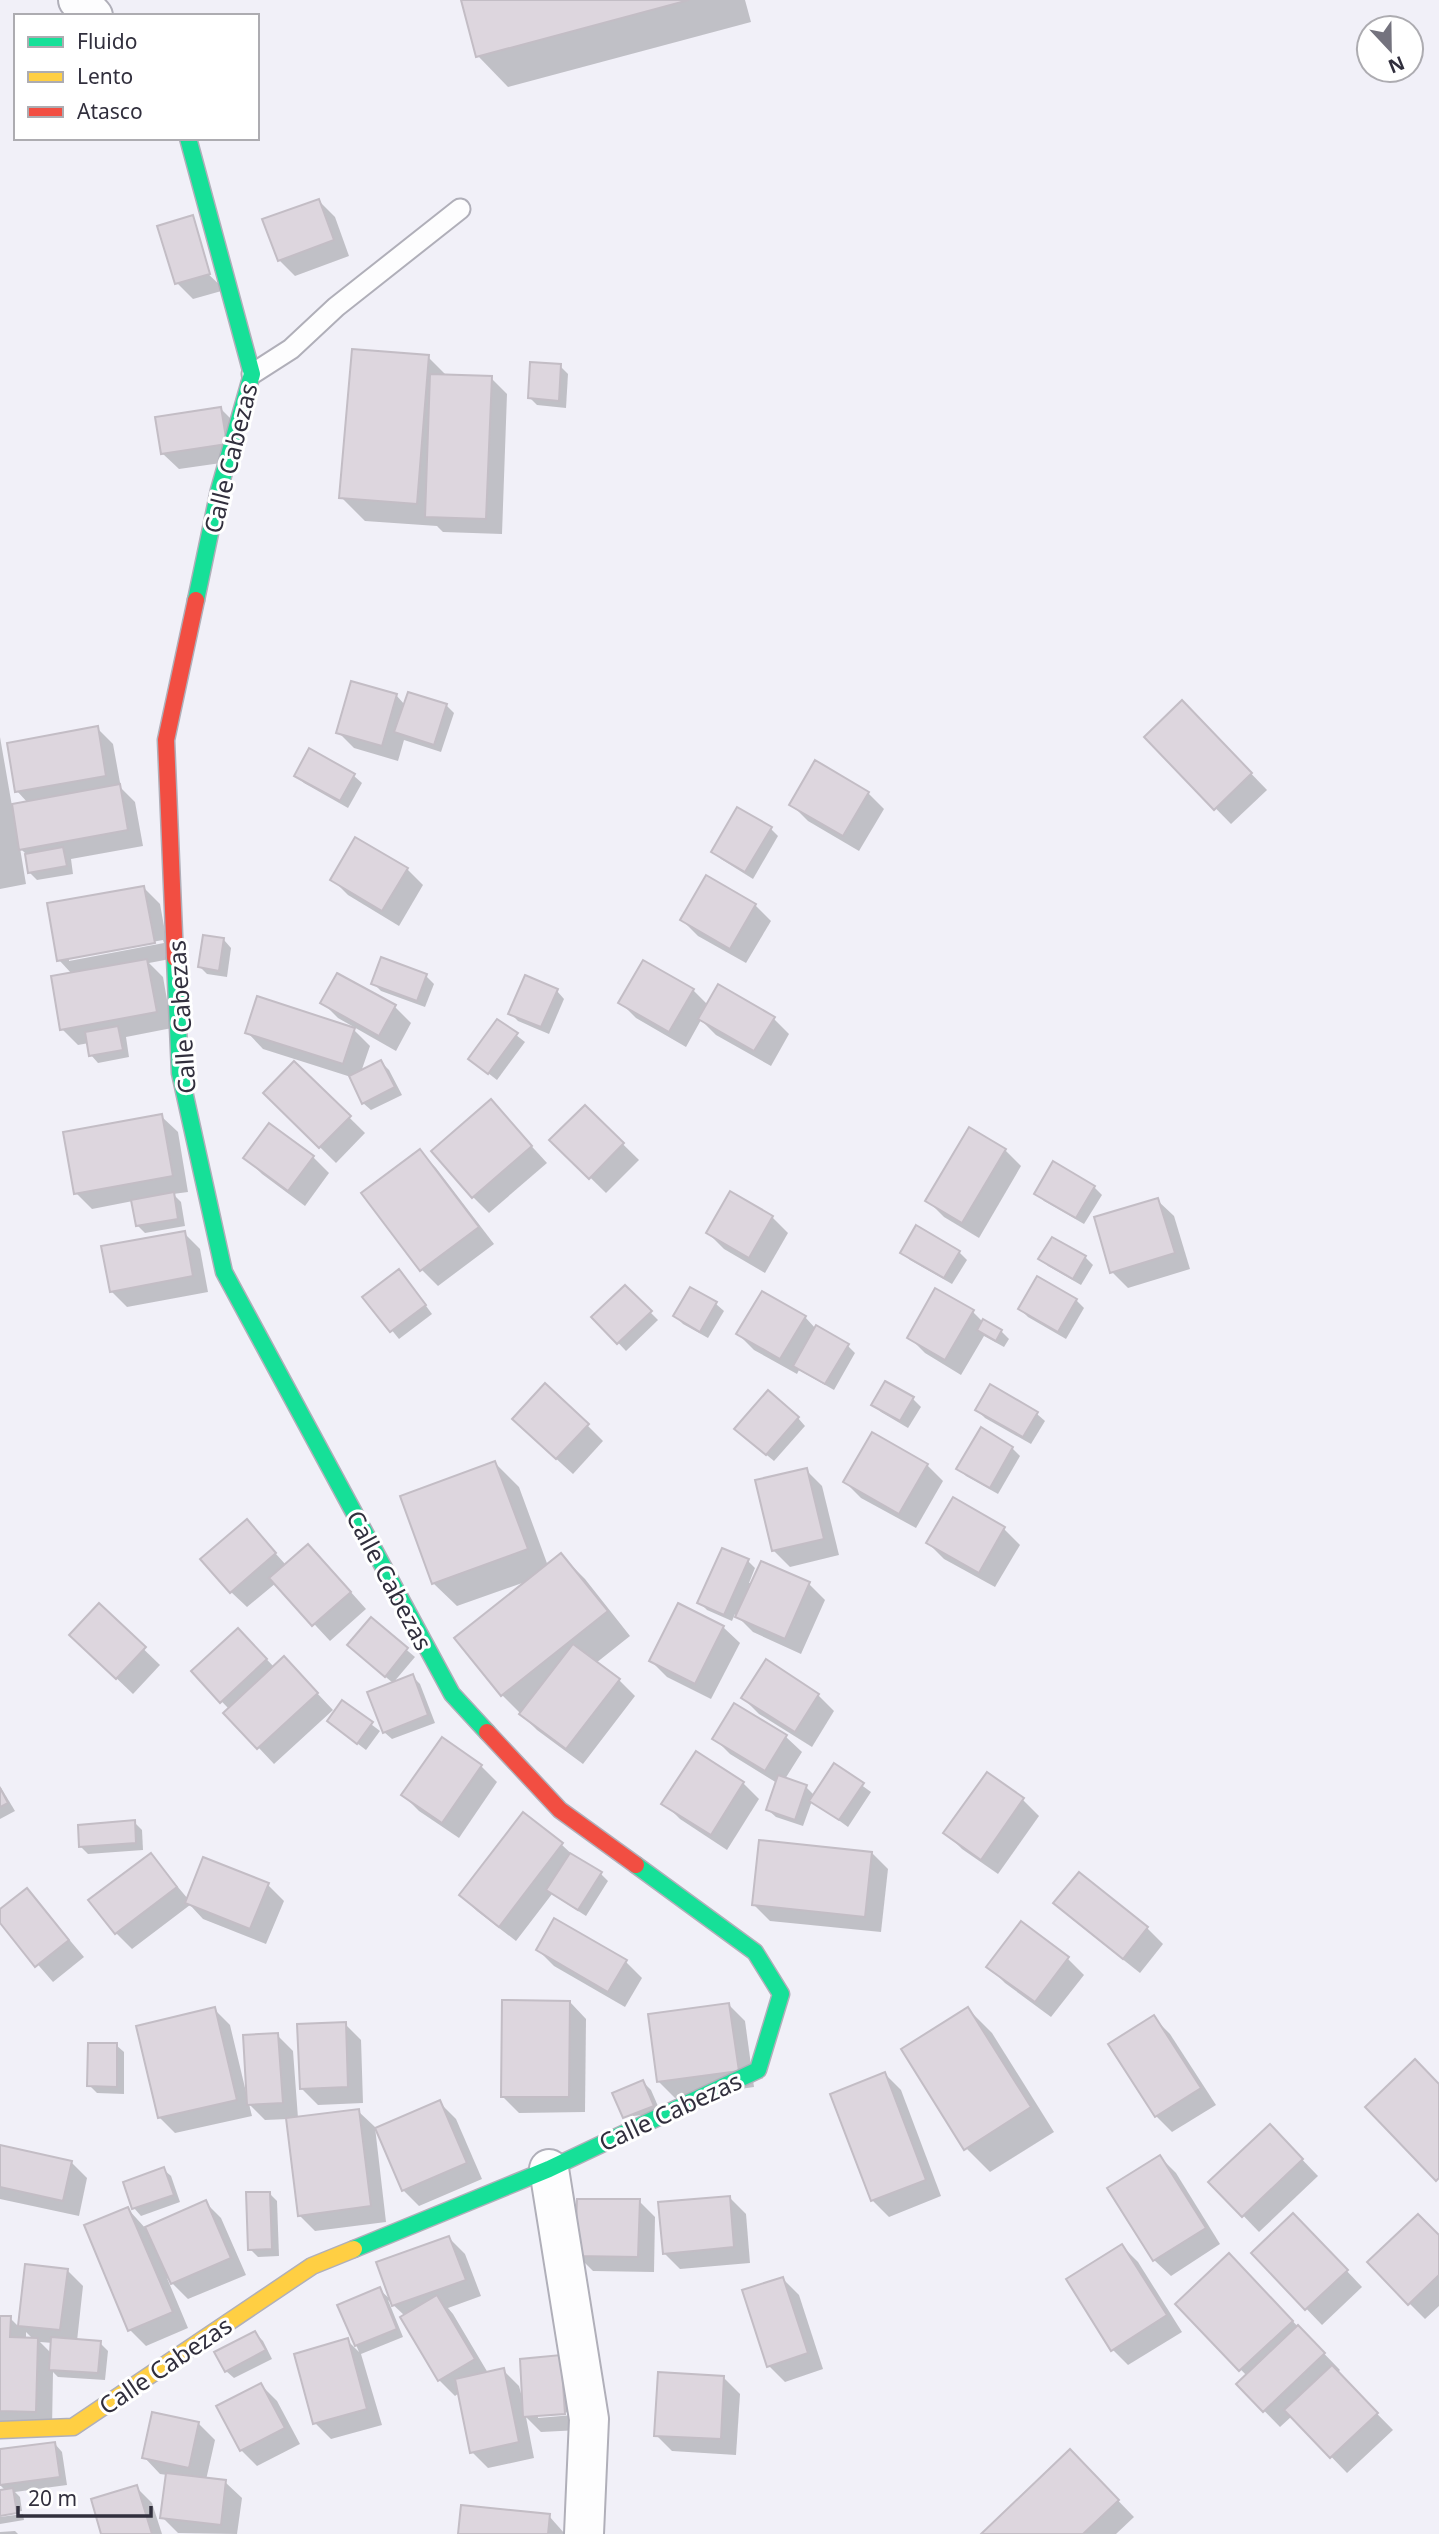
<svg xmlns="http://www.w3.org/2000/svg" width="1439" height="2534" font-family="'Noto Sans',sans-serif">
  <rect width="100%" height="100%" fill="#f1f0f8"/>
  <g fill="#0003" fill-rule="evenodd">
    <path d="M463,0H745L751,22L508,87L478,56Z"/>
    <path d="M319,201L335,217L349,256L295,276L279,260Z"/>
    <path d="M159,227L225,290L193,299L177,283Z"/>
    <path d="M428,357L447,376L491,378L507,394L502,534L443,532L437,526L365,521L341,497Z"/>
    <path d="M560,366L568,374L566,408L537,405L530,398Z"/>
    <path d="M221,409L237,425L242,460L179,469L162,453Z"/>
    <path d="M396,695L405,705H446L454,713L441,752L404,740L398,761L354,748L338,732Z"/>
    <path d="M1182,702L1267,790L1231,824L1146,737Z"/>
    <path d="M97,728L113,744L121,788L135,802L143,846L71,859L73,874L37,880L29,872L27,855L20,848L26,884L0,889V737L12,806L28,803L17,791Z"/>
    <path d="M310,751L354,776L362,783L348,808L304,783L296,776Z"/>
    <path d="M868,793L884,809L859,851L808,821L792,805Z"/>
    <path d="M771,829L778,836L753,879L721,859L713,851Z"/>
    <path d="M407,869L423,885L399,926L348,895L332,879Z"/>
    <path d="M144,888L160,904L170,959L149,963L163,977L172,1028L126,1037L129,1057L98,1063L91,1055L89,1043L78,1045L62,1029L72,974L59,960ZM163,940L164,943L69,961V957Z"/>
    <path d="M755,905L771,921L746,963L698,936L682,920Z"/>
    <path d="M224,940L231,948L227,977L207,974L200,967Z"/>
    <path d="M426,976L434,984L425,1007L381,991L373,983Z"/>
    <path d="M693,990L708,1005L773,1018L789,1034L771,1066L716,1035L701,1020L686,1047L636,1018L620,1002Z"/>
    <path d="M557,991L564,999L549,1034L518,1021L510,1013Z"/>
    <path d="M322,1002L395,1007L411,1023L396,1051L338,1018Z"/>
    <path d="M498,1021L525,1042L497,1080L470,1059Z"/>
    <path d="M354,1030L370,1046L361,1072L381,1062L389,1070L402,1095L371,1110L363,1103L351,1077L263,1049L247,1032Z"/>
    <path d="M294,1063L365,1133L336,1163L265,1093Z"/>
    <path d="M491,1102L547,1163L489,1213L473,1197Z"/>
    <path d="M585,1107L639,1160L606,1193L552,1140Z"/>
    <path d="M161,1116L178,1132L188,1192L173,1194L181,1202L185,1226L145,1233L137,1225L133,1201L92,1209L76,1193Z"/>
    <path d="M1005,1150L1021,1166L979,1238L944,1217L928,1201Z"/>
    <path d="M420,1152L436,1168L494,1244L438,1286L422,1270L364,1194Z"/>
    <path d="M313,1157L329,1173L305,1206L262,1174L246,1158Z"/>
    <path d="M1094,1187L1102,1195L1084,1224L1044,1201L1036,1193Z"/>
    <path d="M1157,1200L1174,1216L1190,1269L1128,1288L1112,1272Z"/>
    <path d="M772,1217L788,1233L765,1273L724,1249L708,1233Z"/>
    <path d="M184,1233L200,1249L208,1292L127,1307L111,1291Z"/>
    <path d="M1052,1239L1085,1257L1093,1265L1081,1285L1048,1266L1040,1259Z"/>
    <path d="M902,1252H959L967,1260L952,1284L910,1260Z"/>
    <path d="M406,1279L432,1314L399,1339L365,1297Z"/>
    <path d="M625,1287L658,1320L626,1351L594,1317Z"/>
    <path d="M691,1289L716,1304L724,1311L708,1338L683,1324L675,1316Z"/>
    <path d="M1076,1300L1084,1308L1066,1339L1028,1317L1020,1309Z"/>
    <path d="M973,1312L983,1322L1001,1331L1009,1339L1004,1347L984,1336L961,1375L925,1353L909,1337Z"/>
    <path d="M805,1317L816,1329L848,1346L855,1353L834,1390L799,1370L797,1374L754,1350L738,1334Z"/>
    <path d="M885,1383L913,1399L921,1407L908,1428L881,1412L873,1404Z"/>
    <path d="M977,1410L1037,1414L1045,1421L1031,1444L985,1418Z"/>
    <path d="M798,1418L805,1426L774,1461L744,1436Z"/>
    <path d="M587,1425L603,1441L573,1474L530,1435Z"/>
    <path d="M981,1430L1012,1448L1020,1456L998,1494L966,1476L959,1469Z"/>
    <path d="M495,1463L519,1487L548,1566L561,1555L585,1579L630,1636L596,1663L619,1680L635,1696L583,1764L537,1730L502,1695L528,1581L457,1606L433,1583Z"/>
    <path d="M927,1465L943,1481L916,1528L861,1498L845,1482Z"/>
    <path d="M806,1470L822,1486L839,1555L790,1567L774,1551Z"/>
    <path d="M953,1499L1004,1529L1020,1545L995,1587L944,1559L928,1543Z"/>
    <path d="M247,1522L286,1565L324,1562L366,1609L330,1641L276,1583L247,1607L231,1592Z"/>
    <path d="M748,1561L755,1568L749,1583L809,1584L825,1600L801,1654L753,1632L735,1614L732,1621L707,1610L699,1602Z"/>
    <path d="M679,1605L723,1627L740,1643L711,1699L667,1677L651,1661Z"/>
    <path d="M99,1606L160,1665L133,1694L88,1651Z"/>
    <path d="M371,1620L415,1657L393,1683L357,1653Z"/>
    <path d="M254,1646L274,1667L300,1675L333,1710L274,1764L226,1713L229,1709L193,1672Z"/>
    <path d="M412,1676L420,1684L435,1723L392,1739L384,1732Z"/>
    <path d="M818,1695L834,1711L812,1747L759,1714L743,1698Z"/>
    <path d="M342,1702L380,1731L366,1750L337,1728Z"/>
    <path d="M785,1736L802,1752L785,1779L806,1787L815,1796L835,1766L871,1792L848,1827L812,1801L803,1826L776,1817L768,1810L777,1783L730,1754L714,1738Z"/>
    <path d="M442,1739L481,1766L497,1782L459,1838L419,1811L403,1795Z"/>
    <path d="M696,1753L743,1783L759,1799L727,1850L680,1819L664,1803Z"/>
    <path d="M987,1774L1023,1800L1039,1816L998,1874L962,1849L946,1833Z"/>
    <path d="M0,1786L15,1811L0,1819Z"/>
    <path d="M524,1815L562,1845L577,1859L601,1874L608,1881L586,1916L552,1894L516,1941L477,1911L461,1895Z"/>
    <path d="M134,1822L142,1830L143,1850L88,1854L81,1847Z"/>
    <path d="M872,1853L888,1869L881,1932L770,1921L754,1905Z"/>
    <path d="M151,1855L188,1899L268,1885L284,1901L266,1944L203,1919L190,1905L132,1949L116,1933Z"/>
    <path d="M27,1890L84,1957L53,1982L0,1921V1912Z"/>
    <path d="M1056,1903L1147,1928L1163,1944L1140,1973L1072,1919Z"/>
    <path d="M555,1920L626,1962L642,1978L625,2007L554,1966L538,1950Z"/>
    <path d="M1021,1923L1068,1959L1084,1975L1051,2017L1005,1983L989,1967Z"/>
    <path d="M570,2002L586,2019L585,2112L519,2113L503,2097Z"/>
    <path d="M729,2005L745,2021L754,2087L675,2098L659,2082Z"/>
    <path d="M214,2009L230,2025L246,2092L277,2035L293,2051L298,2118L358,2111L375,2127L386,2222L315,2231L299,2215L288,2119L265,2120L249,2104L252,2116L175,2133L159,2117Z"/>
    <path d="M968,2009L992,2033L1054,2132L990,2172L966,2148Z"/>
    <path d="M1154,2018L1170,2034L1216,2105L1172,2132L1156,2116Z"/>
    <path d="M345,2024L361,2040L363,2103L318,2105L302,2089Z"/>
    <path d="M116,2045L124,2052V2094L97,2093L89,2085Z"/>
    <path d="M885,2074L901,2090L941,2196L889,2217L873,2201L832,2095Z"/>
    <path d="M643,2082L651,2090L661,2113L624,2117Z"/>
    <path d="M440,2103L456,2119L482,2179L419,2206L403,2190Z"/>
    <path d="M1270,2126L1318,2176L1259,2232L1211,2182Z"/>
    <path d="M0,2147L71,2162L87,2178L79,2216L0,2199Z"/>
    <path d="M1160,2157L1176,2173L1220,2244L1171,2276L1154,2260Z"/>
    <path d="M163,2169L171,2176L180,2202L141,2216L134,2208Z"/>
    <path d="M269,2193L277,2201L279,2256L258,2257L250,2249Z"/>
    <path d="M729,2197L746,2214L750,2263L680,2269L664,2253Z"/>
    <path d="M639,2201L655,2217L654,2272L593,2271L577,2255Z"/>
    <path d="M205,2202L221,2218L246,2275L188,2299L167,2278L188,2328L146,2346L130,2330L128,2209L146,2229Z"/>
    <path d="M1309,2231L1362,2287L1322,2325L1253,2253Z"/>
    <path d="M1439,2237V2306L1425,2319L1409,2303Z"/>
    <path d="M449,2238L465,2254L481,2296L448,2308L453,2314L488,2373L503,2370L519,2386L522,2397H524L561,2357L580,2430L541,2432L526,2417L534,2458L488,2468L472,2452L459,2393L455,2396L439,2380L405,2316L388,2300L403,2337L361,2354L382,2425L331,2439L315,2423L347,2340L359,2352L340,2306L379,2289L393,2302ZM573,2412V2415L538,2418V2414Z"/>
    <path d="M1122,2246L1138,2262L1182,2332L1128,2365L1112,2349Z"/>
    <path d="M27,2266L67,2270L83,2286L77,2341L100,2343L108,2351L105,2380L58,2377L53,2372L52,2428L0,2426V2318H10L19,2327ZM26,2332L34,2340L26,2339ZM40,2342L53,2343L52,2354Z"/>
    <path d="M1245,2272L1340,2370L1337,2373L1393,2430L1347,2473L1292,2416L1280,2427L1239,2385L1247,2376L1178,2304Z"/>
    <path d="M783,2279L799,2295L823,2369L785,2382L769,2366Z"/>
    <path d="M255,2333L263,2341L272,2359L234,2378L226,2371Z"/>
    <path d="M724,2378L740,2394L736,2455L672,2451L656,2435Z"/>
    <path d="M261,2385L277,2401L300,2444L257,2466L241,2450Z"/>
    <path d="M199,2424L215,2440L206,2480L225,2482L242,2498L237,2534L178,2533L162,2517L167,2475L160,2474L144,2457Z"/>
    <path d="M55,2444L62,2452L67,2485L15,2492L20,2497L22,2511L0,2514V2491H6L0,2485V2451Z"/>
    <path d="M1070,2451L1134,2517L1116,2534H984Z"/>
    <path d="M136,2487L152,2503L162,2534H103Z"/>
    <path d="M23,2514L24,2520L0,2524V2517Z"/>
    <path d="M549,2516L565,2534H459Z"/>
    <path d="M15,2531L18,2534H0V2532Z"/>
  </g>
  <g fill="#ddd6de" stroke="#c3bdc5" stroke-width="2">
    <path d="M461,0H689L476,57Z"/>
    <path d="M319,199L334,240L278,261L262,219Z"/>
    <path d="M193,215L210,274L175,284L157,226Z"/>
    <path d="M352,349L429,355L417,504L339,498Z"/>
    <path d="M530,362L561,364L559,401L528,398Z"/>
    <path d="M430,374L492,376L486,519L425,517Z"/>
    <path d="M221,407L227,444L161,454L155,417Z"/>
    <path d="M351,681L397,694L382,746L336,733Z"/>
    <path d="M408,692L447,704L434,745L394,732Z"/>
    <path d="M1182,700L1252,773L1214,810L1144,737Z"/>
    <path d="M98,726L106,776L15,792L7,743Z"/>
    <path d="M309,748L355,774L340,801L294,776Z"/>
    <path d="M815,760L869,792L843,836L789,805Z"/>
    <path d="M120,784L128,830L19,850L12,804Z"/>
    <path d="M737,807L772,827L745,872L711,852Z"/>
    <path d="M355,837L408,868L382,911L330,880Z"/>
    <path d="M63,847L67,866L28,873L25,854Z"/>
    <path d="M706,875L756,904L730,949L680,920Z"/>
    <path d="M144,886L155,943L57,961L47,903Z"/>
    <path d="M203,935L224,938L219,971L198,967Z"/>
    <path d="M381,957L427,974L417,1001L371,984Z"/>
    <path d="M147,959L157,1012L60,1030L51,976Z"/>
    <path d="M643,960L694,989L669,1032L618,1003Z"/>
    <path d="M337,973L396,1005L379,1036L320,1003Z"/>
    <path d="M525,975L558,989L541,1027L508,1014Z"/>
    <path d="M718,984L775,1017L754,1051L698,1019Z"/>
    <path d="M257,996L355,1028L343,1064L245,1033Z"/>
    <path d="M497,1019L518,1033L488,1074L468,1059Z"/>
    <path d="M118,1026L123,1050L89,1056L85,1032Z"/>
    <path d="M381,1060L395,1087L362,1104L349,1076Z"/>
    <path d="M294,1061L351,1116L319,1148L263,1093Z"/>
    <path d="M491,1099L532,1146L472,1198L431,1151Z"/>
    <path d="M585,1105L624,1143L589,1179L549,1140Z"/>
    <path d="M162,1114L173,1176L74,1194L63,1132Z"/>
    <path d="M269,1123L314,1156L288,1191L243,1158Z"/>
    <path d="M969,1127L1006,1149L962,1223L925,1201Z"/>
    <path d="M420,1149L479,1227L420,1271L361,1193Z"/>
    <path d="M1053,1161L1095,1186L1076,1218L1034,1194Z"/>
    <path d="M730,1191L773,1216L749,1258L706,1233Z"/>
    <path d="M174,1192L178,1219L136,1226L131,1200Z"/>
    <path d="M1158,1198L1175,1253L1110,1273L1094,1217Z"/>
    <path d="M916,1225L960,1251L944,1278L900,1253Z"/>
    <path d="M185,1231L193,1276L110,1292L101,1246Z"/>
    <path d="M1052,1237L1086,1256L1073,1279L1038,1259Z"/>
    <path d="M399,1269L426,1305L390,1332L362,1297Z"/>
    <path d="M1037,1276L1077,1299L1058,1332L1018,1309Z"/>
    <path d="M625,1285L652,1311L617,1344L591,1317Z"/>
    <path d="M690,1287L717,1302L700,1332L673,1316Z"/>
    <path d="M935,1288L974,1310L945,1360L907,1338Z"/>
    <path d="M762,1291L806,1316L780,1359L736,1334Z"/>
    <path d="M983,1319L1002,1330L996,1341L977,1330Z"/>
    <path d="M816,1325L849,1344L825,1384L793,1366Z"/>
    <path d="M885,1381L914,1397L900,1421L871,1405Z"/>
    <path d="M545,1383L589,1424L556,1459L512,1419Z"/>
    <path d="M990,1384L1038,1412L1023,1437L975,1410Z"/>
    <path d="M768,1390L799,1417L766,1455L734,1429Z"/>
    <path d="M981,1427L1013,1447L990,1488L956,1469Z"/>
    <path d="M872,1432L928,1464L899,1514L843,1482Z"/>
    <path d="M495,1461L528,1549L432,1584L400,1496Z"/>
    <path d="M807,1468L824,1539L772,1551L755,1480Z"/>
    <path d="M953,1497L1005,1527L979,1573L926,1543Z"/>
    <path d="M247,1519L276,1553L230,1593L200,1559Z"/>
    <path d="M308,1544L351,1592L312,1626L269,1578Z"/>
    <path d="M722,1548L749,1559L724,1615L697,1603Z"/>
    <path d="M561,1553L608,1611L501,1696L454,1638Z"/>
    <path d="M761,1561L810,1582L785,1639L735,1617Z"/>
    <path d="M99,1603L146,1647L116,1679L69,1635Z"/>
    <path d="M678,1603L724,1626L695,1684L649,1661Z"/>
    <path d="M371,1617L408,1648L385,1677L347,1645Z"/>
    <path d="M238,1628L267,1659L220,1703L191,1671Z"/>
    <path d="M573,1644L620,1679L566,1749L519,1714Z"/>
    <path d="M284,1656L318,1693L257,1749L223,1713Z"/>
    <path d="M766,1659L819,1694L795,1732L741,1698Z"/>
    <path d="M413,1674L428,1715L383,1733L367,1692Z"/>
    <path d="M342,1700L373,1722L357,1744L327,1721Z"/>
    <path d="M734,1703L787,1735L765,1771L712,1739Z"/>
    <path d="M442,1737L482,1765L442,1823L401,1795Z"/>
    <path d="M696,1751L744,1782L711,1835L661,1804Z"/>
    <path d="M834,1763L864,1783L839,1820L809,1801Z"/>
    <path d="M987,1772L1024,1798L981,1860L943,1833Z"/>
    <path d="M778,1775L807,1785L795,1820L766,1810Z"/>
    <path d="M0,1788L8,1803L0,1807Z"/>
    <path d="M523,1812L563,1843L499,1927L459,1895Z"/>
    <path d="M135,1820L136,1843L79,1847L78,1825Z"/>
    <path d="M759,1840L872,1852L865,1917L752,1905Z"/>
    <path d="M151,1853L177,1887L115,1934L88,1900Z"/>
    <path d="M570,1853L602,1872L578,1910L546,1890Z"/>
    <path d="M203,1857L269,1883L250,1929L185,1903Z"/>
    <path d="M1079,1872L1148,1927L1123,1959L1053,1903Z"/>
    <path d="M27,1888L69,1940L35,1967L0,1923V1909Z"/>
    <path d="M554,1918L627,1960L608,1992L536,1950Z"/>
    <path d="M1021,1921L1069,1957L1035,2002L986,1967Z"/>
    <path d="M502,2000L570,2001L569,2097H501Z"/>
    <path d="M729,2003L739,2071L657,2082L648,2014Z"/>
    <path d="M215,2007L237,2100L158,2118L136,2026Z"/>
    <path d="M968,2007L1031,2107L964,2150L901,2049Z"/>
    <path d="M1154,2015L1201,2088L1155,2117L1108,2044Z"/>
    <path d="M346,2022L348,2087L300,2089L297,2024Z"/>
    <path d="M278,2033L283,2103L247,2105L243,2035Z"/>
    <path d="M88,2043H117V2087L87,2086Z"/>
    <path d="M1415,2059L1439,2084V2178L1436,2181L1365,2107Z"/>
    <path d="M885,2072L926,2180L871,2201L830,2094Z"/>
    <path d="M643,2080L654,2106L623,2118L612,2093Z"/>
    <path d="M440,2100L467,2163L402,2191L375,2128Z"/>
    <path d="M359,2109L371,2206L298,2216L286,2118Z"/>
    <path d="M1270,2124L1303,2159L1242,2217L1208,2182Z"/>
    <path d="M0,2145L72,2161L63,2201L0,2187Z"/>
    <path d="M1160,2155L1206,2228L1153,2261L1107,2188Z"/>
    <path d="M164,2167L174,2195L132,2209L123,2182Z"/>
    <path d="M246,2192H270L272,2249L248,2250Z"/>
    <path d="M730,2196L734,2247L663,2254L658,2202Z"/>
    <path d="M577,2199H640L638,2257L575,2256Z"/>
    <path d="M206,2200L231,2258L171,2284L145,2227Z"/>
    <path d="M128,2207L173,2312L128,2331L84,2225Z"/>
    <path d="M1293,2213L1348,2270L1305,2310L1251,2253Z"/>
    <path d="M1418,2214L1439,2235V2275L1408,2305L1367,2262Z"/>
    <path d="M449,2236L466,2280L392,2306L376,2262Z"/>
    <path d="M1122,2244L1167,2315L1111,2351L1066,2279Z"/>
    <path d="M1229,2253L1293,2321L1239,2371L1175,2304Z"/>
    <path d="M25,2264L68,2269L60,2330L18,2326Z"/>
    <path d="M783,2277L808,2353L767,2367L742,2290Z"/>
    <path d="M380,2287L397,2329L355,2346L337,2305Z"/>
    <path d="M437,2295L475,2359L438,2381L400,2317Z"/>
    <path d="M0,2316H11L10,2337L38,2338L36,2412L0,2411Z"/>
    <path d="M1298,2325L1325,2353L1263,2412L1236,2384Z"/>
    <path d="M255,2331L266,2350L225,2372L214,2352Z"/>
    <path d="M51,2337L101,2341L98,2373L49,2370Z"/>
    <path d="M348,2338L367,2409L313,2424L294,2354Z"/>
    <path d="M561,2355L565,2414L523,2417L520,2359Z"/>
    <path d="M1332,2365L1378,2413L1330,2458L1284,2410Z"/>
    <path d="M504,2368L519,2442L470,2453L455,2379Z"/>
    <path d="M658,2372L724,2376L721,2439L654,2436Z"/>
    <path d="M261,2383L285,2428L240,2451L216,2406Z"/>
    <path d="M152,2412L199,2422L189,2468L142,2458Z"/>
    <path d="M55,2442L60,2477L0,2485V2449Z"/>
    <path d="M1070,2449L1119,2500L1083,2534H981Z"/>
    <path d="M166,2473L226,2480L221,2525L160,2518Z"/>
    <path d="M137,2485L152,2534H101L91,2499Z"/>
    <path d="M13,2488L17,2513L0,2516V2490Z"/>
    <path d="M461,2505L550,2514L548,2534H458Z"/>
  </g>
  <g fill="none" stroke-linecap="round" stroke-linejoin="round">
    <g stroke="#b0afb9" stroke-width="23">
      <path id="lane" d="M252,374L291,349L336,307L460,209"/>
    </g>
    <g stroke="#b0afb9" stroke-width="42">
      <g id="street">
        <path d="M78,0L93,16"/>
        <path d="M549,2169L589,2419L584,2534"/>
      </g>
    </g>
    <g stroke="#b0afb9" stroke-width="19">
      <g id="fast">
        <path d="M188,138L252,374L219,490L196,600"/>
        <path d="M175,958L180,1073L224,1272L452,1694L487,1732"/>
        <path d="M354,2249L549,2169L758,2070L781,1994L755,1952L636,1865"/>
      </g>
    </g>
    <g stroke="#b0afb9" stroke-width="19">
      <path id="slow" d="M0,2430L73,2427L312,2266L354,2249"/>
    </g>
    <g stroke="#b0afb9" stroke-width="19">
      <g id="jam">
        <path d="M175,958L166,740L196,600"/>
        <path d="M487,1732L560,1810L636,1865"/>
      </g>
    </g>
    <use href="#lane" stroke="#fdfdfe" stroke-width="19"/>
    <use href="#street" stroke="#fdfdfe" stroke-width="38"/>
    <use href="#fast" stroke="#16e098" stroke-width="16"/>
    <use href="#slow" stroke="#ffcf43" stroke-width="16"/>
    <use href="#jam" stroke="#f24e42" stroke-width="16"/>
  </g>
  <g text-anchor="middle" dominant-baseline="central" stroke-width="6" stroke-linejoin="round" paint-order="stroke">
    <g font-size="24" fill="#312f3d" stroke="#fff">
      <text transform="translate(230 458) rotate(-76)">Calle Cabezas</text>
      <text transform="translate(181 1017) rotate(-94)">Calle Cabezas</text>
      <text transform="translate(390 1580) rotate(62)">Calle Cabezas</text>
      <text transform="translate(670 2111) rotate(-25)">Calle Cabezas</text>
      <text transform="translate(165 2365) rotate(-34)">Calle Cabezas</text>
    </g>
  </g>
  <rect x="14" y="14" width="245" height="126" fill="#ffffff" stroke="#adacb1" stroke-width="2"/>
  <rect x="28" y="37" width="35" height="10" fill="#16e098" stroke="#adacb1" stroke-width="2"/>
  <text x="77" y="49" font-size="21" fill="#312f3d">Fluido</text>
  <rect x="28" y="72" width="35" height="10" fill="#ffcf43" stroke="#adacb1" stroke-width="2"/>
  <text x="77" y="84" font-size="21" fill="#312f3d">Lento</text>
  <rect x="28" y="107" width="35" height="10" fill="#f24e42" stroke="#adacb1" stroke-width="2"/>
  <text x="77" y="119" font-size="21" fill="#312f3d">Atasco</text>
  <g transform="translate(1390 49) rotate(158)"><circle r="33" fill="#ffffff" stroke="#adacb1" stroke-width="2"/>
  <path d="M0-5L12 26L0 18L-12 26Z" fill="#74737e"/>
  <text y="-10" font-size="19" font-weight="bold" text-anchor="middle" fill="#312f3d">N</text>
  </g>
  <path d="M18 2506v10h133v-10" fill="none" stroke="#312f3d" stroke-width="3.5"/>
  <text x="28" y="2506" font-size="21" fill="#312f3d" stroke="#ffffff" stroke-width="5" paint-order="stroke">20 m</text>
</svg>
